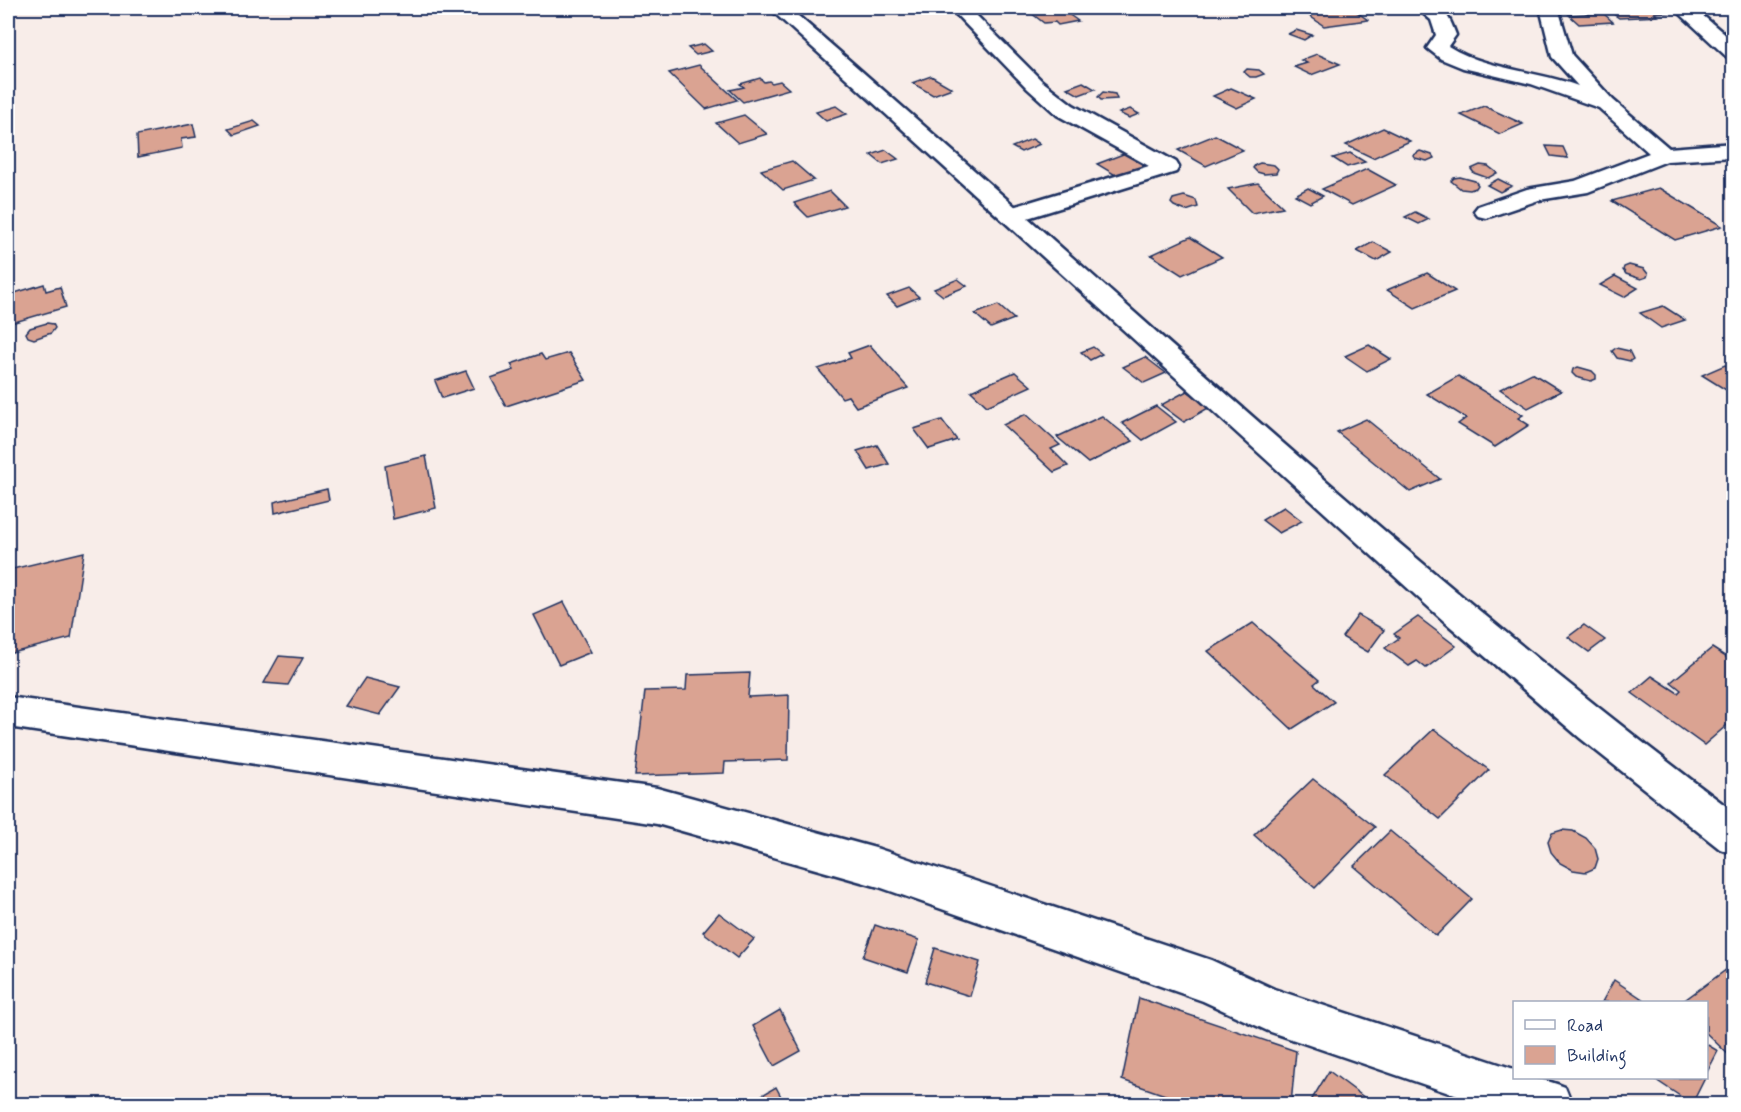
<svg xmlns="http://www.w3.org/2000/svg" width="1741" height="1112" font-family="Mynerve,sans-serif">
  <rect width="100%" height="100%" fill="#f8ede9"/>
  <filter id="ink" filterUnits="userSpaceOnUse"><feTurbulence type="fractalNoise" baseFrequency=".0167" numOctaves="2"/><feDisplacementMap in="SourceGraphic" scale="12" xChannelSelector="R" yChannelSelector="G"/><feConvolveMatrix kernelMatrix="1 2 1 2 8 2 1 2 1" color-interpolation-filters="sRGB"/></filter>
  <g filter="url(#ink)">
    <g fill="#daa392" stroke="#1b2f5e" stroke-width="1.5">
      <path d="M1060,8L1078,21L1058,25L1055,22L1044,23L1031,13L1041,11L1038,9Z"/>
      <path d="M1298,8H1351L1368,20L1324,26Z"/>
      <path d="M1368,8H1390L1397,12L1378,15Z"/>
      <path d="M1605,8H1668L1675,12L1654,13L1658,16L1619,18Z"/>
      <path d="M1706,8H1734V12L1712,13Z"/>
      <path d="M1603,13L1613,22L1579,24L1569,15Z"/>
      <path d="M1296,30L1312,35L1304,40L1288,34Z"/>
      <path d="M704,44L712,51L696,55L688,48Z"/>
      <path d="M1317,54L1340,64L1311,75L1294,67L1307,63L1301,60Z"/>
      <path d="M699,65L737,100L706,109L669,73Z"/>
      <path d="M1247,69L1259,70L1264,74L1256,77H1250L1244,72Z"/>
      <path d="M931,76L952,88L933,95L912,83Z"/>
      <path d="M760,78L764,82L769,81L772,83L780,81L789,89L743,102L730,90L744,87L740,84Z"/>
      <path d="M1083,82L1095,89L1079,95L1067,88Z"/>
      <path d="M1231,88L1256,99L1237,108L1213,96Z"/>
      <path d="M1103,92L1115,94L1117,99L1101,100L1098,97Z"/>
      <path d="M836,106L847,114L826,121L816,112Z"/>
      <path d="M1484,106L1523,124L1500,134L1461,115Z"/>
      <path d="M1130,109L1139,114L1129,118L1119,113Z"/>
      <path d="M744,115L767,134L738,143L716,123Z"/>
      <path d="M254,121L260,126L234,135L228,129Z"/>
      <path d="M193,124L196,137L181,139L182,148L138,157L137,135Z"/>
      <path d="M1383,128L1410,141L1373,158L1346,145Z"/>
      <path d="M1215,135L1243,150L1206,166L1178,150Z"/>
      <path d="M1032,139L1040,144L1021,152L1012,147Z"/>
      <path d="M1546,146L1563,147L1568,158L1551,156Z"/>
      <path d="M886,150L898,159L882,164L871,155Z"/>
      <path d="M1131,151L1156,166L1122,179L1097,164Z"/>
      <path d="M1420,151L1432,155L1434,158L1427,161L1415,158L1413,155Z"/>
      <path d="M1350,153L1365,162L1347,167L1333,158Z"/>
      <path d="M792,161L814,180L783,190L761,170Z"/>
      <path d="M1260,163L1274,165L1278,169L1276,173L1264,174L1257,172L1253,168L1255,165Z"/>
      <path d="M1480,165L1488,166L1497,173L1488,178L1474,173L1471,169Z"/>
      <path d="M1367,169L1396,185L1352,205L1322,189Z"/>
      <path d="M1460,177L1475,181L1478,185L1476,188L1470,190L1461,189L1451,181L1454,178Z"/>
      <path d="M1498,179L1512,186L1500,192L1487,185Z"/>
      <path d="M1258,183L1283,207L1252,213L1228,189Z"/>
      <path d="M1308,188L1323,196L1310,203L1295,195Z"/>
      <path d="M1659,188L1702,214L1722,226L1675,240L1612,201Z"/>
      <path d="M830,191L845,206L808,217L794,203Z"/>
      <path d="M1184,196L1196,200L1198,207L1186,211L1174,206L1171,203L1173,199Z"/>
      <path d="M1415,212L1429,219L1419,224L1405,217Z"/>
      <path d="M1190,237L1222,257L1182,275L1151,255Z"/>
      <path d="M1373,242L1392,252L1376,261L1357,251Z"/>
      <path d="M1629,265L1644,269L1648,274L1647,277L1641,279L1626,274L1623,270L1624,267Z"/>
      <path d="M1427,273L1455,291L1415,308L1387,290Z"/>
      <path d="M1615,276L1638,288L1624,297L1600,285Z"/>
      <path d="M958,279L967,286L943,296L934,289Z"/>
      <path d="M44,284L46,291L60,287L66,307L8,324V295Z"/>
      <path d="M909,288L919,297L897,306L887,296Z"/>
      <path d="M998,305L1014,319L991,328L975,314Z"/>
      <path d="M1663,306L1685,320L1661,328L1640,313Z"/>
      <path d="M47,323L53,324L55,328L51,333L34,339L28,337L26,333L30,328Z"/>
      <path d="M870,345L908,388L856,407L848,396L842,398L818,369L851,358L848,353Z"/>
      <path d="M1369,345L1391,359L1367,371L1345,356Z"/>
      <path d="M1093,347L1102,354L1090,360L1081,352Z"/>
      <path d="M1616,348L1629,351L1633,359L1630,361L1617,358L1612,351Z"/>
      <path d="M569,353L586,380L506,406L491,378L514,370L511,364L541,354L545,360Z"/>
      <path d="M1145,357L1166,373L1144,383L1123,367Z"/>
      <path d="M1725,365L1734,370V395L1702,375Z"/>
      <path d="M1578,367L1592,371L1596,375V379L1591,381L1576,377L1572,373L1573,369Z"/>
      <path d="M466,371L474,388L442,398L435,381Z"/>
      <path d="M1015,372L1031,386L987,406L971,391Z"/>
      <path d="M1532,373L1561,391L1528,408L1500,389Z"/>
      <path d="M1458,376L1523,415L1518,418L1529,425L1495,447L1458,424L1466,418L1427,394Z"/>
      <path d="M1187,391L1210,407L1184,422L1161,405Z"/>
      <path d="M1156,406L1176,422L1143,440L1122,423Z"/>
      <path d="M1026,414L1060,445L1051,449L1068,466L1054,472L1003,425Z"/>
      <path d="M1102,416L1133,441L1088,463L1057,437Z"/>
      <path d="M1366,419L1440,479L1410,492L1337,432Z"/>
      <path d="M942,420L957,440L929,449L914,429Z"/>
      <path d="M877,445L889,464L869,470L857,451Z"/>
      <path d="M426,456L436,508L393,519L385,466Z"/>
      <path d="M327,489L329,500L275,513L274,502Z"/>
      <path d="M1284,507L1302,521L1279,533L1262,520Z"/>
      <path d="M84,552L71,638L8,654V570Z"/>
      <path d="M564,602L591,652L559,665L534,615Z"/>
      <path d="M1358,615L1384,630L1368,652L1342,637Z"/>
      <path d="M1418,617L1456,646L1426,668L1417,661L1409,666L1385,648L1399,638L1394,634Z"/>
      <path d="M1253,623L1319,680L1314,684L1334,702L1292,729L1208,651Z"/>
      <path d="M1584,625L1605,640L1589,652L1568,637Z"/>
      <path d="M1712,648L1726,657L1734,650V719L1704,745L1632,693L1652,676L1678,693L1681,690L1671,682Z"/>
      <path d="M279,656L303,658L288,685L264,683Z"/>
      <path d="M750,673L748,697L789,695L788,760L725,762L724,773L635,776L645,691L686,690L687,675Z"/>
      <path d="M365,678L400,687L380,715L346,706Z"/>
      <path d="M1434,729L1489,770L1440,819L1385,775Z"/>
      <path d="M1313,779L1375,827L1315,888L1254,835Z"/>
      <path d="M1562,830L1573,831L1586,838L1595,848L1598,859L1595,868L1586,872L1573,870L1560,863L1551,852L1548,842L1552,833Z"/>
      <path d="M1390,831L1472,899L1436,936L1354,866Z"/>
      <path d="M719,913L754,939L737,958L703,932Z"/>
      <path d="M875,925L919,940L908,972L863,957Z"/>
      <path d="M935,948L980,962L970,996L925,982Z"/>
      <path d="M1734,964V1060L1706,1033V1002H1682Z"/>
      <path d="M1614,980L1647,1002H1602Z"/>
      <path d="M1139,998L1296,1051L1291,1104H1191L1122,1080Z"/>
      <path d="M780,1010L801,1051L774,1066L753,1026Z"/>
      <path d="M1706,1044L1718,1051L1706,1074Z"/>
      <path d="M1329,1071L1373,1104H1309Z"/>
      <path d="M1653,1078H1705L1692,1104Z"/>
      <path d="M776,1087L785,1104H747Z"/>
    </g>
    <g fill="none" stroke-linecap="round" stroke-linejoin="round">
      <g stroke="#1b2f5e" stroke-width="5">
        <g id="minor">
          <path d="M950,8H969L1042,81L1073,105L1176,162L1179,167L1176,172L1021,220L1012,222L1003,220L1000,215L1003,210L1149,166L1057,115L1028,89Z"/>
          <path d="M1417,8C1443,5 1447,11 1456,35L1448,46C1484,69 1537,71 1578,86L1552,57L1540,8H1558L1572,55L1613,100L1669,148L1734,143V157L1667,161L1588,192L1539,200L1486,218L1478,216L1474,211L1478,206L1527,189L1575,181L1649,153L1599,108L1531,84L1463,68L1441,59L1427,48L1436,35L1431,20Z"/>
          <path d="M1674,8H1694L1734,42V59L1727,57Z"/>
          <path d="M8,697L657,788L879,849L1211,960L1274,989L1514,1069V1078C1535,1078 1545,1079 1565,1087L1572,1104H1481L1268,1031L1203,1001L879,887L657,824L8,727Z"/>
        </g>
      </g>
      <g stroke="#1b2f5e" stroke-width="5">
        <path id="tertiary" d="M769,8H789C1102,278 1402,564 1734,812V854L1720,849L1580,738L1445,622Z"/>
      </g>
      <use href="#minor" fill="#fff" fill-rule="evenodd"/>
      <use href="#tertiary" fill="#fff" fill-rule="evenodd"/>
    </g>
  </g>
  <rect width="1741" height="1112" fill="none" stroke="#fff" stroke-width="30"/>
  <rect x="15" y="15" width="1711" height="1082" fill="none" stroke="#1b2f5e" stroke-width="2" filter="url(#ink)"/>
  <rect x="1513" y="1001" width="195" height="78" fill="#ffffff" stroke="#a4acbf" stroke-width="1.5"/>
  <rect x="1525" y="1020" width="30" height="9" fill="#ffffff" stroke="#a4acbf" stroke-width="1.5"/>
  <text x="1567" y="1031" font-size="18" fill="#1b2f5e">Road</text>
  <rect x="1525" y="1046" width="30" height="18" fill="#daa392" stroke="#a4acbf" stroke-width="1.5"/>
  <text x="1567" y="1061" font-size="18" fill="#1b2f5e">Building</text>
</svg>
